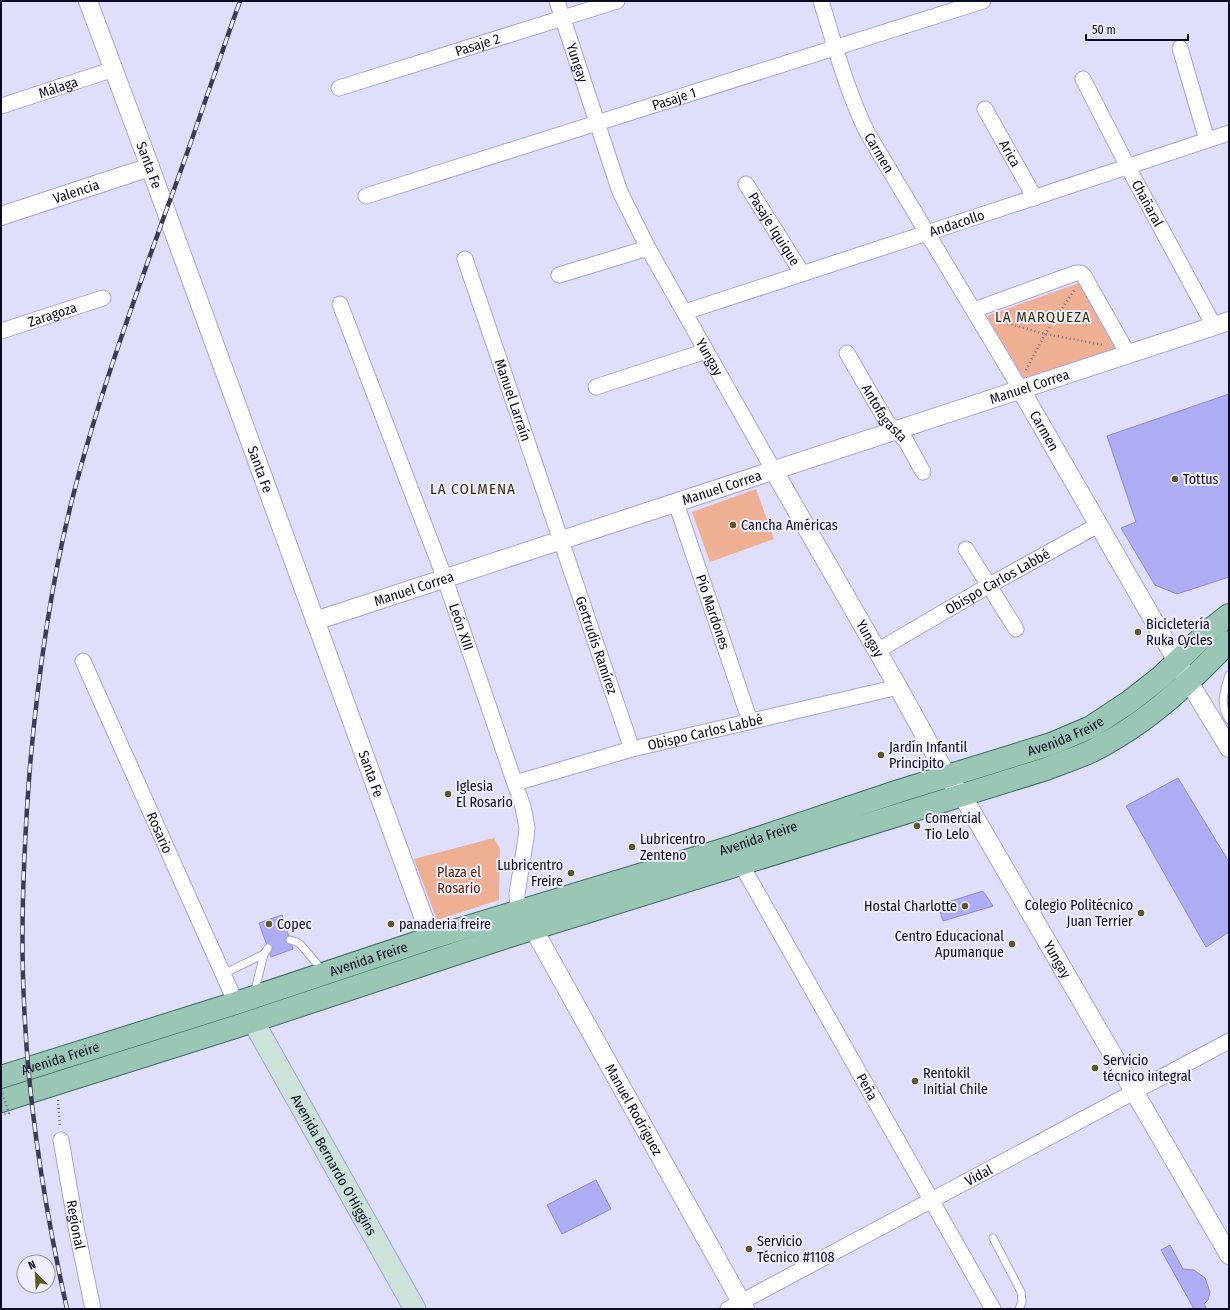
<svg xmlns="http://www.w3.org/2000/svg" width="1230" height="1310" font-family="'Fira Sans Condensed',sans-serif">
  <rect width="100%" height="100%" fill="#dfdffc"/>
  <g fill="#efaf92">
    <path d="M1079,283L1117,348L1023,381L987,316Z"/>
    <path d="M756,489L774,539L710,562L692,512Z"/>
    <path d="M494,838L500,849L499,900L437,920L414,859Z"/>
  </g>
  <g fill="#aeacf2" stroke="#8d8ace">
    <path d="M1229,394V577L1177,594L1155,585L1121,528L1136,522L1107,436Z"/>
    <path d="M1178,778L1229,862V932L1206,947L1126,806Z"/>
    <path d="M983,891L993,906L943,921L938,905Z"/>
    <path d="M282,915L293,949L271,957L259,923Z"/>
    <path d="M596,1180L611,1209L562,1234L547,1205Z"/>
    <path d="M1170,1245L1183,1269L1194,1270L1205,1278L1210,1292L1208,1300L1204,1304L1207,1309H1194L1161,1250Z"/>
  </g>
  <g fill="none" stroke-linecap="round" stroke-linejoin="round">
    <g stroke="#a4a1e7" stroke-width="9">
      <g id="service">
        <path d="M1229,675C1224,691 1219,704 1229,720"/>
        <path d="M290,940L297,942L301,945L323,971"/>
        <path d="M223,974L264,954"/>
        <path d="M254,994L264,954L268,948"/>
        <path d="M993,1238L1021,1292L1022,1302L1019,1309"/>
      </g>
    </g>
    <g stroke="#a4a1e7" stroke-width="17">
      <g id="minor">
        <path id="s1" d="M557,1L620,192L648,248L774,471"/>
        <path id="s2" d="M821,1C835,46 847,92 868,134L1021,390"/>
        <path d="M1180,48L1207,140"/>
        <path id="s3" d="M1083,79L1128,167L1214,326"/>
        <path id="s4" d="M339,88L617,1"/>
        <path id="s5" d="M1,106L114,69"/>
        <path id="s6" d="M985,109L1035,198"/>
        <path id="s7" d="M746,184L802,273"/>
        <path id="s8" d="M366,196L983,1"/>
        <path id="s9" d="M465,259L632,749"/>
        <path d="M559,275L648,248"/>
        <path id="s10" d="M340,304L445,579L523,807L527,828L526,838L517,894L518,913"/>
        <path d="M974,310L1076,273H1081L1084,276L1128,354"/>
        <path id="s11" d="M685,312L927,233L1229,133"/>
        <path id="s12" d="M1,331L103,298"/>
        <path id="s13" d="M847,353L887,422L897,431L906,441L923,472"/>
        <path d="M596,387L706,351"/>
        <path id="s14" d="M676,503L750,721"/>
        <path d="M966,549L1016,629"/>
        <path id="s15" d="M877,651L988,586L1098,525"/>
        <path id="s16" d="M83,661L236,1003"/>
        <path id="s17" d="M515,783L632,749L898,687"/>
        <path id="s18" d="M741,864L993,1309"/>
        <path id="s19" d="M61,1140L77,1232L93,1309"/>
        <path id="s20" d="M728,1309L1229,1041"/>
      </g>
    </g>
    <g stroke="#a4a1e7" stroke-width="20">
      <g id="tertiary">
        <path id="s21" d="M88,1L150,167L431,938"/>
        <path id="s22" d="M1,216L150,167"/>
        <path id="s23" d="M1021,390L1189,682L1229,748"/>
        <path id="s24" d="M774,471L898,687L947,776L962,795L1229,1255"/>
        <path id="s25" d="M315,621L1229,321"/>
        <path id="s26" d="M524,918L532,929L539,939L745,1309"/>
      </g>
    </g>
    <g stroke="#a4a1e7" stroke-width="23">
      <g id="secondary">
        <path id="s27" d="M253,1021L415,1309"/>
      </g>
    </g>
    <g stroke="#3c6c61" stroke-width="24">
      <g id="primary">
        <path id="s28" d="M1,1077L236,1003L431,938L732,847L899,791L1051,744L1091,727L1129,702L1161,677L1210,630L1229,615"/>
        <path d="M1,1101L235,1027L506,937L1046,769C1061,763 1077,758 1092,751C1127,733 1161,708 1190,680C1204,668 1216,654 1229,642"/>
      </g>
    </g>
    <g stroke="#74728d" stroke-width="2.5" stroke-dasharray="1 3" stroke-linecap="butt">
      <path d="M996,320L1045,334L1104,345"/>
      <path d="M1026,370L1045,334L1075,289"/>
      <path d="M58,1100L60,1127"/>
    </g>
    <use href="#service" stroke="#fff" stroke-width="7"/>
    <use href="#minor" stroke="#fff" stroke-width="15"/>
    <use href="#tertiary" stroke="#fff" stroke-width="18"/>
    <use href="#secondary" stroke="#cce3da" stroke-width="21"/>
    <use href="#primary" stroke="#9ac7b5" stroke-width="22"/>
    <g stroke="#3d3b55" stroke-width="4.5">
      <path id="rail" d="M67,1309C45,1210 28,1103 24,1002C20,923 24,844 30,766C38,676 50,587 72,500C97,401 132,306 166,211C192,142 215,71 240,1"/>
    </g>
    <use href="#rail" stroke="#eeeefd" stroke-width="3" stroke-dasharray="9" stroke-linecap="butt"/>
    <path stroke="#74728d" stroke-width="2.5" stroke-dasharray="1 3" stroke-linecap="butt" d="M1,1090L9,1113L1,1115"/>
  </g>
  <g fill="#5c5824" stroke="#eeeefd" stroke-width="1.5">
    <circle cx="1175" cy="479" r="4"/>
    <circle cx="733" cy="525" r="4"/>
    <circle cx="1138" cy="632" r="4"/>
    <circle cx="881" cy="755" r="4"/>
    <circle cx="448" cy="794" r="4"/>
    <circle cx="917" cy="826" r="4"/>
    <circle cx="632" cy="847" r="4"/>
    <circle cx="571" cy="873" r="4"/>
    <circle cx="965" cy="906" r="4"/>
    <circle cx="1141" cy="913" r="4"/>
    <circle cx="269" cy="924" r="4"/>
    <circle cx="391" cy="924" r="4"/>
    <circle cx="1012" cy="944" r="4"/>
    <circle cx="1095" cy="1068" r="4"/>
    <circle cx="915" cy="1081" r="4"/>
    <circle cx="749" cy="1249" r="4"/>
  </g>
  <g text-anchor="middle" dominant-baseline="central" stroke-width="4" stroke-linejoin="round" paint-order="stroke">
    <g font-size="14" fill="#0c0922" stroke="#eeeefd">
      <text stroke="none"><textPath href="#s4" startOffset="145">Pasaje 2</textPath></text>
      <text stroke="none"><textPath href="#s1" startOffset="65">Yungay</textPath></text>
      <text stroke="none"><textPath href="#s5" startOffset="60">Málaga</textPath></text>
      <text stroke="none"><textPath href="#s8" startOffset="323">Pasaje 1</textPath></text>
      <text stroke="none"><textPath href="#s2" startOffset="163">Carmen</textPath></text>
      <text stroke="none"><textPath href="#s6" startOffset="51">Arica</textPath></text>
      <text stroke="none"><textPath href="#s21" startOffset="175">Santa Fe</textPath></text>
      <text stroke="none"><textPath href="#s22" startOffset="79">Valencia</textPath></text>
      <text stroke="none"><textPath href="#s3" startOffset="140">Chañaral</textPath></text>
      <text stroke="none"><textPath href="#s11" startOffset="286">Andacollo</textPath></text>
      <text stroke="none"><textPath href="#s7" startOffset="53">Pasaje Iquique</textPath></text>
      <text stroke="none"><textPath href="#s12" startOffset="54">Zaragoza</textPath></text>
      <text stroke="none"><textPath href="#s1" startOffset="389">Yungay</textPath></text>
      <text stroke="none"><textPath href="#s25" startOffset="752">Manuel Correa</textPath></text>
      <text stroke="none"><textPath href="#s9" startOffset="149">Manuel Larraín</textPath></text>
      <text stroke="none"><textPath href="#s13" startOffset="71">Antofagasta</textPath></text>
      <text stroke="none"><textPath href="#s23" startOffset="47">Carmen</textPath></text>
      <text stroke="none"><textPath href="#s21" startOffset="499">Santa Fe</textPath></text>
      <text stroke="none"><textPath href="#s25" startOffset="428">Manuel Correa</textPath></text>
      <text stroke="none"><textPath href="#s15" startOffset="139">Obispo Carlos Labbé</textPath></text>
      <text stroke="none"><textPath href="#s25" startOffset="104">Manuel Correa</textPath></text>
      <text stroke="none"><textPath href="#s14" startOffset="115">Pío Mardones</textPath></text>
      <text stroke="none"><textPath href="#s10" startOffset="345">León XIII</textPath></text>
      <text stroke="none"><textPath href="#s24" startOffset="193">Yungay</textPath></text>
      <text stroke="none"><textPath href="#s9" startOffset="408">Gertrudis Ramírez</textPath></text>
      <text stroke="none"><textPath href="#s17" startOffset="197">Obispo Carlos Labbé</textPath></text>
      <text stroke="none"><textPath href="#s28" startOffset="1118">Avenida Freire</textPath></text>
      <text stroke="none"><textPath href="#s21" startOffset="823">Santa Fe</textPath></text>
      <text stroke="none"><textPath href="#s16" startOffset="188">Rosario</textPath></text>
      <text stroke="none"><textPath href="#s28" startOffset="794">Avenida Freire</textPath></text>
      <text stroke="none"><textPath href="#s28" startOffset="386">Avenida Freire</textPath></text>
      <text stroke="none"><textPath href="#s24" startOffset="565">Yungay</textPath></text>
      <text stroke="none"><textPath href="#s28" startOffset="62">Avenida Freire</textPath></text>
      <text stroke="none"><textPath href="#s18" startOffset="256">Peña</textPath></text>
      <text stroke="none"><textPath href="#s26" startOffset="221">Manuel Rodríguez</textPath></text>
      <text stroke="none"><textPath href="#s27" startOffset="165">Avenida Bernardo O'Higgins</textPath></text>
      <text stroke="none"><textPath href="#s20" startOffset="284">Vidal</textPath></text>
      <text stroke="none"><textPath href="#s19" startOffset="86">Regional</textPath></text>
    </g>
    <g font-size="14" fill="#0c0922" stroke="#eeeefd" text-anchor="start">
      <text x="1183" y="479">Tottus</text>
      <text x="741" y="525">Cancha Américas</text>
      <text x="1146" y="624">Bicicletería<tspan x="1146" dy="16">Ruka Cycles</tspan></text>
      <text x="889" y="747">Jardín Infantil<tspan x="889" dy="16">Principito</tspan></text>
      <text x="456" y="786">Iglesia<tspan x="456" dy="16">El Rosario</tspan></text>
      <text x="925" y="818">Comercial<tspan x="925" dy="16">Tio Lelo</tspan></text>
      <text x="640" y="839">Lubricentro<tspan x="640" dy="16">Zenteno</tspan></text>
      <text x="563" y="865" text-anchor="end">Lubricentro<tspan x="563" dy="16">Freire</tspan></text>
      <text x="1133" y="905" text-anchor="end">Colegio Politécnico<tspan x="1133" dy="16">Juan Terrier</tspan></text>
      <text x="957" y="906" text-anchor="end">Hostal Charlotte</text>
      <text x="277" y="924">Copec</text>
      <text x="399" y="924">panaderia freire</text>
      <text x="1004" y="936" text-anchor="end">Centro Educacional<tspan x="1004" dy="16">Apumanque</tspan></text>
      <text x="1103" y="1060">Servicio<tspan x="1103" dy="16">técnico integral</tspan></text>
      <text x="923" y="1073">Rentokil<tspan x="923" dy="16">Initial Chile</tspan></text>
      <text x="757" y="1241">Servicio<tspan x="757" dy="16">Técnico #1108</tspan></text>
    </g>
    <g font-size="14" fill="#5e2200" stroke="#eeeefd">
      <text x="459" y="872">Plaza el<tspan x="459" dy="16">Rosario</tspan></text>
    </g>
    <g font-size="15" letter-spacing="1" fill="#333004" stroke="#eeeefd">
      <text x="1043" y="317">LA MARQUEZA</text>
      <text x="473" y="489">LA COLMENA</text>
    </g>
  </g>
  <rect width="1230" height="1310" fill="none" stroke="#0c0922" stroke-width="4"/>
  <g transform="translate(36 1274) rotate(336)"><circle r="19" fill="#eeeefd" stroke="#9492a5"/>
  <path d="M0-3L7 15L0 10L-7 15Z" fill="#5c5824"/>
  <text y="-6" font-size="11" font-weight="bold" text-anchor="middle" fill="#0c0922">N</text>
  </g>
  <path d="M1086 34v6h102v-6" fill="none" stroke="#0c0922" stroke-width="2"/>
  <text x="1092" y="34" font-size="12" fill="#0c0922" stroke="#eeeefd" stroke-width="3" paint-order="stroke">50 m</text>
</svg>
